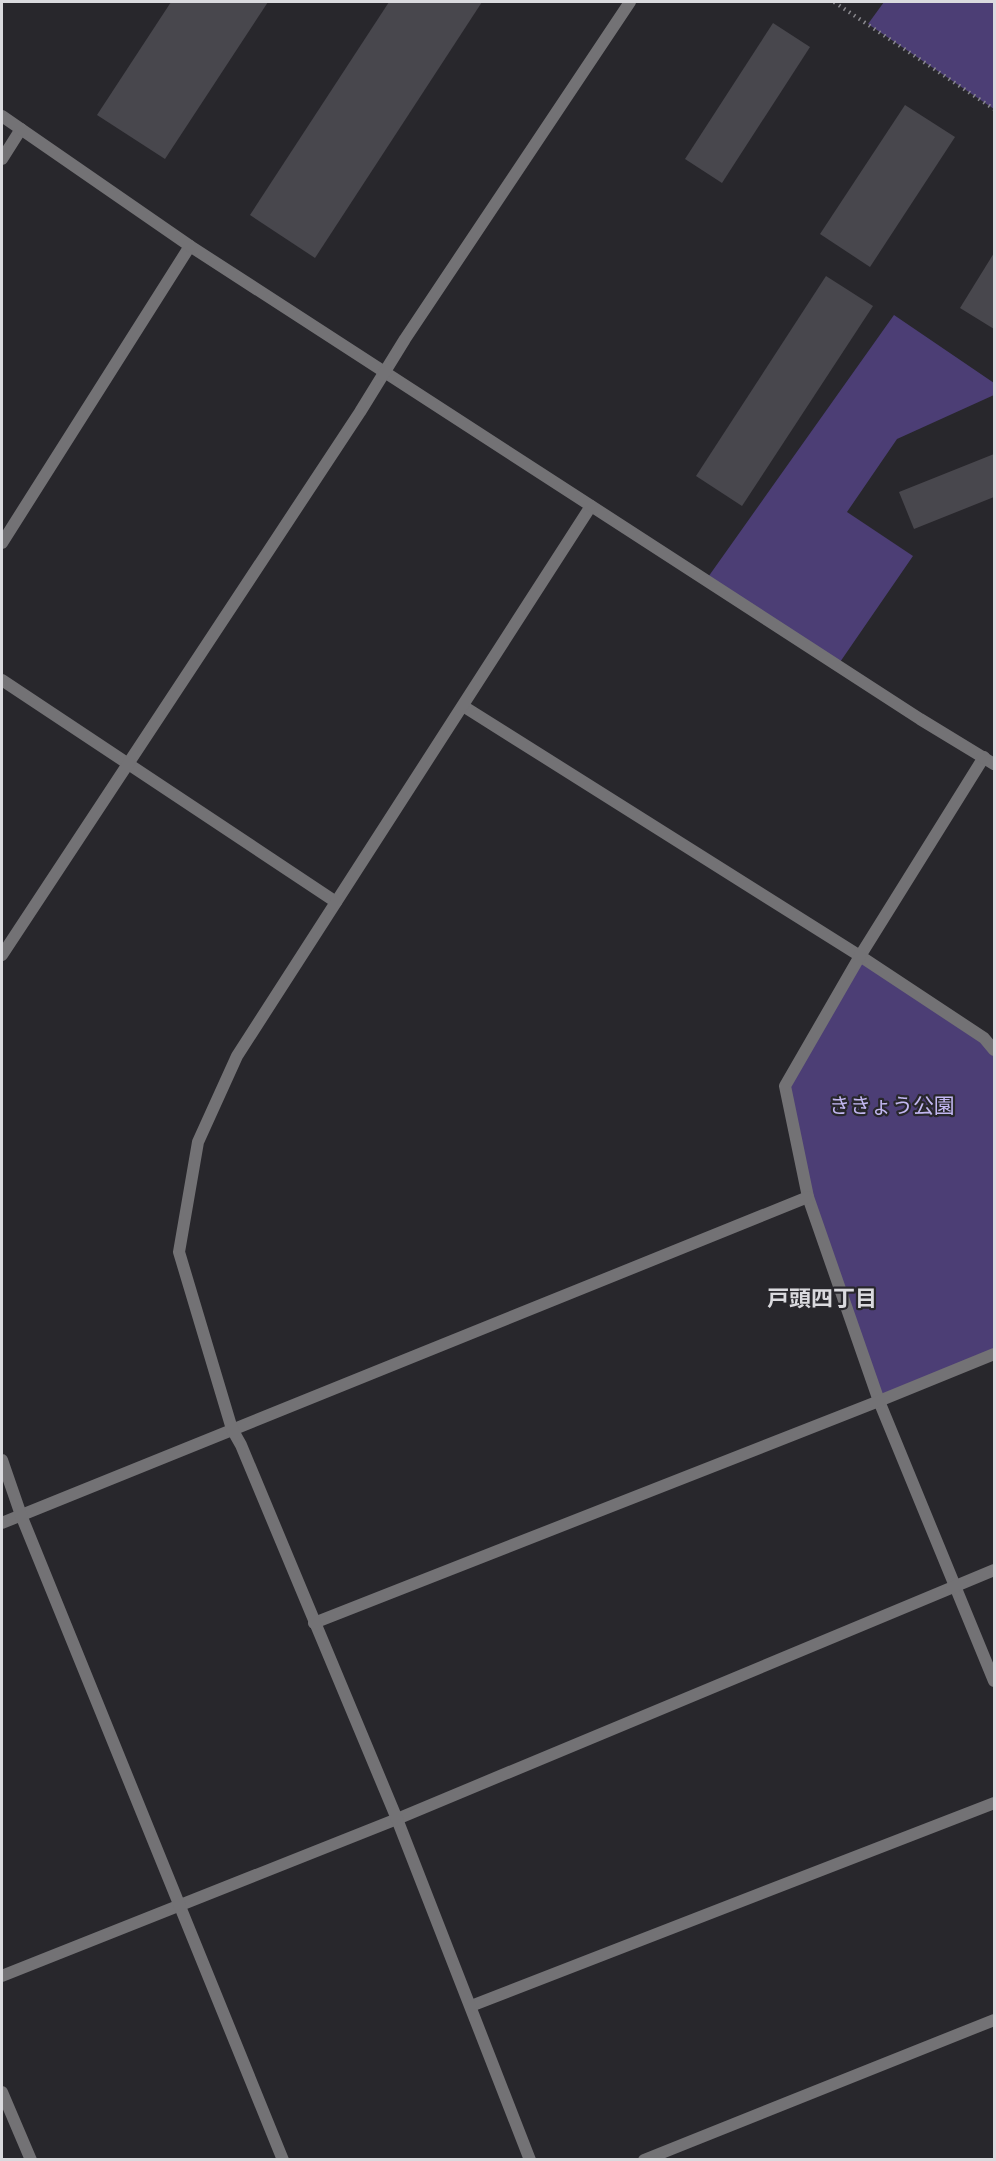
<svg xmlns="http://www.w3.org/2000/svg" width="996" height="2161" font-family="'Titillium Web','Noto Sans JP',sans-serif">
  <rect width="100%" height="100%" fill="#28272c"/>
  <g fill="#4c3e75">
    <path d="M884,2H994V109L868,24Z"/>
    <path d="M894,315L994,383V395L897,439L847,512L913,556L838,665L706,580Z"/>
    <path d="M860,956L994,1050V1354L879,1401L808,1197L785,1086Z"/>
  </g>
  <g fill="#48474d">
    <path d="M171,2H268L165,159L97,115Z"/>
    <path d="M389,2H482L315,258L250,215Z"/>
    <path d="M773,23L810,47L722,183L685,159Z"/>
    <path d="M905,105L955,137L870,267L820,234Z"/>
    <path d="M994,253V329L960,308Z"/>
    <path d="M826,276L873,306L742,506L696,476Z"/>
    <path d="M994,454V497L914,529L899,492Z"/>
  </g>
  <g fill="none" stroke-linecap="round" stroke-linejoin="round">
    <path stroke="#8a898e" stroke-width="4" stroke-dasharray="1.5 4.5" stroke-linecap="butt" d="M834,2L994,109"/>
    <g stroke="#737275" stroke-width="12">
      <path d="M2,159L21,129"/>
      <path d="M2,543L190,246"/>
      <path d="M2,680L336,902"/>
      <path d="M463,706L860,956L984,1038L994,1050"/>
      <path d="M984,757L860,956L785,1086L808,1197L879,1401L994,1681"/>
      <path d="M2,1523L808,1197"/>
      <path d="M314,1623L879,1401L994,1354"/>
      <path d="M2,1976L397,1819L994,1570"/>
      <path d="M471,2006L994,1803"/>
      <path d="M2,2092L31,2160"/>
      <path d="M530,2160L397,1819L241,1445L232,1429L179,1252L198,1142L237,1056L591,506"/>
      <path d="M644,2160L994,2020"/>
    </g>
    <g stroke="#737275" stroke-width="12">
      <path d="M2,116L190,246L920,719L994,764"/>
      <path d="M2,955L360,412L405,339L630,2"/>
      <path d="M2,1460L21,1515L283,2160"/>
    </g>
  </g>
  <g text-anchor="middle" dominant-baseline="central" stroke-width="4.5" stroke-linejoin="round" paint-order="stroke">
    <g font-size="21" fill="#c2b7f0" stroke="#28272c">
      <text x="892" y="1105">ききょう公園</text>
    </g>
    <g font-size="22" font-weight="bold" fill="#dadade" stroke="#28272c">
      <text x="822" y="1298">戸頭四丁目</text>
    </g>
  </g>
  <rect width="996" height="2161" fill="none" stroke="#dadade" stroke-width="6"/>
</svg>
